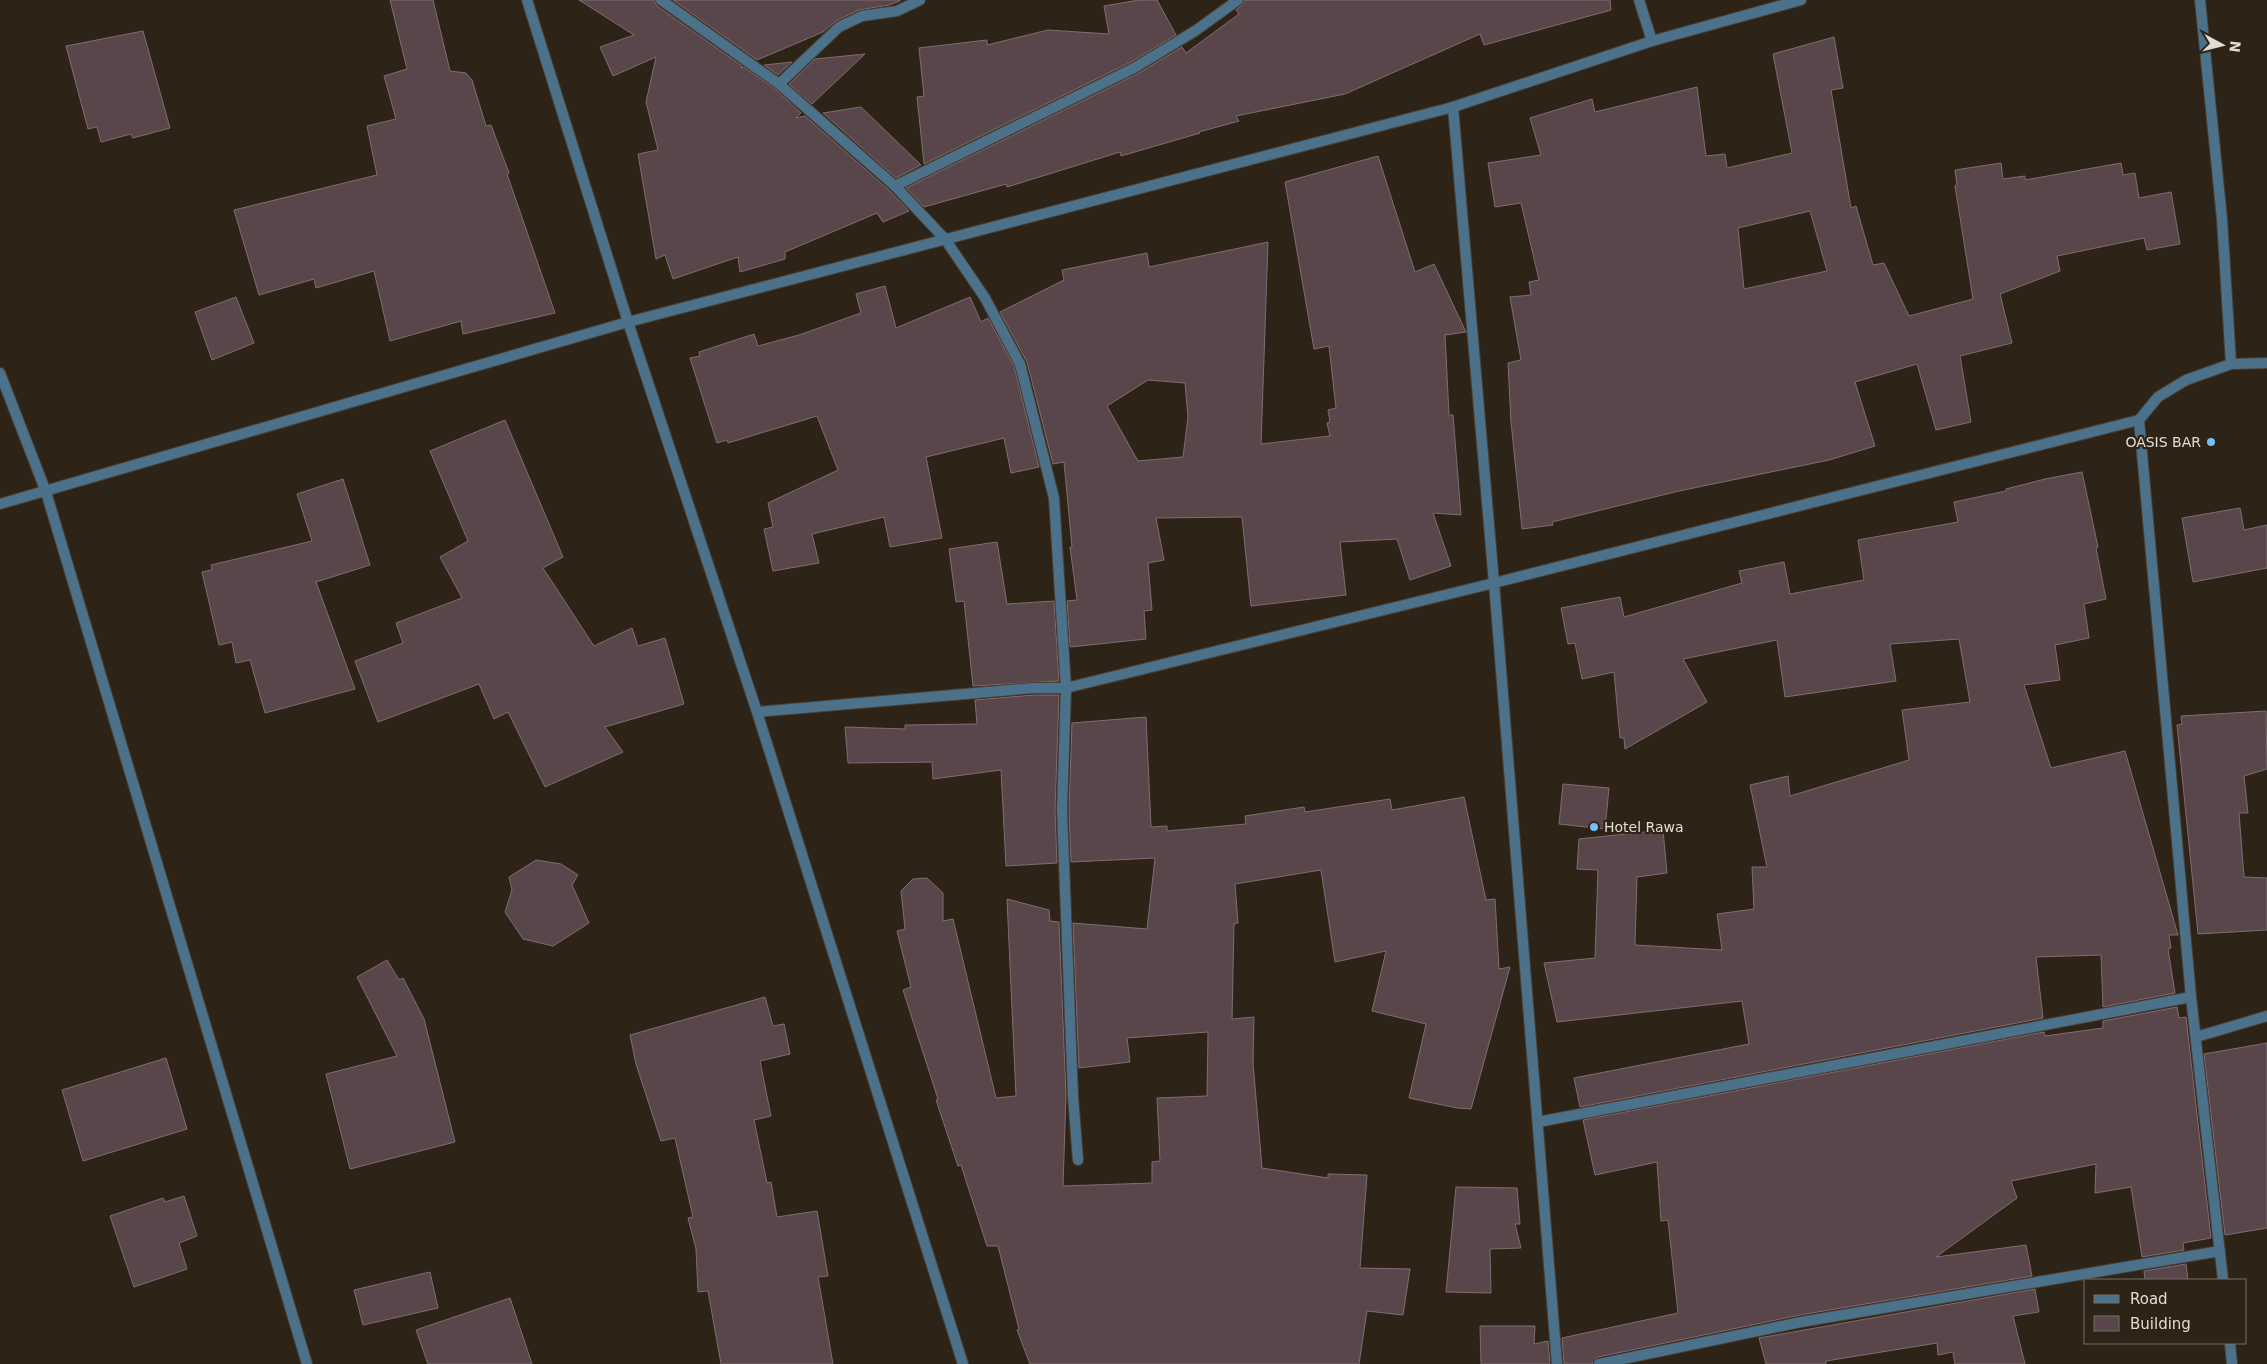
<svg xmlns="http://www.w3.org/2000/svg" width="2267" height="1364" font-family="'DejaVu Sans',sans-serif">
  <rect width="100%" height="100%" fill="#2d2417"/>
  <g fill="#59464b" stroke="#816c72" fill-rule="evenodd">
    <path d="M390,0H433L450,71L466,73L472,80L486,126L491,125L509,173L507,174L555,313L463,334L461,321L390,341L374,271L316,288L314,279L259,295L234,210L377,175L367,126L396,119L384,76L407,69Z"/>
    <path d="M579,0H654L657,6L742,66L741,68L744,67L775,89L801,113L796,118L805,116L890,191L909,211L883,222L877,213L785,252V259L740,272L738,257L673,279L665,255L656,259L638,154L658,150L646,102L656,57L613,76L600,47L634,35Z"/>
    <path d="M673,0H900V1L889,5L859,10L836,21L823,32L757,60Z"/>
    <path d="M1139,0H1157L1176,35L1131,62L924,164L917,97L924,96L919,48L987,40V45L1048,30L1109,34L1104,6Z"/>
    <path d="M1245,0H1610L1611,10L1484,45L1480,34L1345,94L1236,116L1239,121L1199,132L1200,133L1121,156L1120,152L1007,187L1006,184L924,207L906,188L1137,74L1182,47L1186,53L1239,14L1236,10L1242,5Z"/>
    <path d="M143,31L170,128L133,138L131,134L101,142L97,127L88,129L66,46Z"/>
    <path d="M1834,37L1843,88L1831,90L1851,208L1856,206L1873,265L1884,263L1909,316L1973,299L1955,186L1957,185L1955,170L2001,163L2003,179L2025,176V180L2121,163L2123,175L2135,173L2139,198L2171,192L2180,244L2147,250L2144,238L2057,256L2060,271L2000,294L2012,343L1960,356L1971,422L1936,430L1917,364L1855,382L1875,446L1829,460L1679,491L1552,522L1553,525L1522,529L1511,422L1508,363L1521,360L1510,297L1531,295L1529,282L1539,280L1521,203L1495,207L1488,163L1541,155L1530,118L1592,99L1595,112L1697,87L1706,156L1725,154L1727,168L1792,153L1773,54ZM1810,211L1827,271L1744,289L1738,228Z"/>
    <path d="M865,54L812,104L789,84L815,59Z"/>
    <path d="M792,62L778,75L764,65Z"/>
    <path d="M861,107L921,165L896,178L823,113Z"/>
    <path d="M1378,156L1415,272L1434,264L1465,330L1466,332L1445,335L1449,415H1453L1461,515L1433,513L1451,566L1410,580L1397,539L1340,542L1346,595L1251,606L1242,517L1156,518L1164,560L1148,563L1152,610L1144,611L1146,639L1070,647L1067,601L1077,600L1070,547H1072L1064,462L1053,464L1027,362L1000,312L1064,280L1062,270L1147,253L1149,267L1268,242L1261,444L1330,436L1327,423L1330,422L1328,410L1336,408L1329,346L1314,349L1285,182ZM1148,380L1185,383L1188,417L1183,457L1138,461L1107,406Z"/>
    <path d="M885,286L896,328L970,297L981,322L988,318L1014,366L1039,467L1011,473L1004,438L926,457L942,538L890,547L884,517L812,534L819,563L773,571L764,529L773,527L768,503L838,470L817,416L728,443L727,440L717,443L690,358L700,356L699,352L754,334L758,346L799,335L861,313L856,294Z"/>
    <path d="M236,297L254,343L212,360L195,312Z"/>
    <path d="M505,420L563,557L543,568L594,646L632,628L638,646L665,638L684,704L605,727L623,752L545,787L508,712L494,719L479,684L378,722L355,661L403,643L396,623L462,598L440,557L468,541L430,451Z"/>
    <path d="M2082,472L2098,547L2096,548L2106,599L2084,604L2089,638L2055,645L2060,680L2024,685L2051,768L2125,751L2178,935H2169L2171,948L2168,949L2175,993L2103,1007L2101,955L2036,957L2043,1018L1580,1107L1574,1078L1749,1044L1742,1001L1557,1022L1544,963L1595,958L1598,870L1577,869L1579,839L1663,830L1667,873L1637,877L1635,945L1722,950L1717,914L1754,909L1752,867H1767L1750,785L1788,776L1790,796L1909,760L1902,710L1970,702L1959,639L1890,644L1896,681L1785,697L1777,640L1683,659L1707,702L1625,749L1624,738H1620L1614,672L1582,679L1575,643L1568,644L1561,608L1620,597L1624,617L1742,583L1739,571L1784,562L1790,594L1864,580L1858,540L1958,522L1954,502L2006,491V489L2045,479Z"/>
    <path d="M343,479L370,565L316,582L355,689L265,713L250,660L236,663L232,642L219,645L202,572L212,570L211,565L312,541L297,494Z"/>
    <path d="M2240,508L2244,530L2267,525V568L2193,582L2182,518Z"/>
    <path d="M997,542L1007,604L1054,601L1059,681L973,686L964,601L956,602L949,549Z"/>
    <path d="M1034,695H1059L1055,810L1057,863L1006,866L1001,770L933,779L932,762L848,763L845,727L905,729V725L977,724L975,700Z"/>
    <path d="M2266,711L2267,769L2244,776L2248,813H2239L2244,877L2267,878V930L2198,934L2177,725L2182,724L2181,716Z"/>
    <path d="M1146,717L1151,827L1167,826V831L1246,824L1245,816L1304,807L1305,812L1390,799L1392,810L1464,797L1486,900L1495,899L1499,969L1510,967L1471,1109L1457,1108L1409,1098L1426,1024L1372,1011L1386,951L1335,962L1321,870L1235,884L1238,923L1234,924L1232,1019L1254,1017L1253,1063L1262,1168L1328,1178V1174L1367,1175L1360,1268L1410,1269L1403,1315L1367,1311L1359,1364H1030L1017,1330L1019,1329L998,1246H987L961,1165L958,1166L936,1100L938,1099L903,990L911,987L897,931L905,929L901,891L913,879L927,878L943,893V921L953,919L996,1098L1016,1096L1007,899L1049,910L1050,921L1059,922L1066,1095L1063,1186L1152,1183V1162L1160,1161L1157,1098L1207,1096L1208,1032L1127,1038L1130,1062L1079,1068L1073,923L1147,929L1155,858L1071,862L1069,810L1072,723Z"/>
    <path d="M1563,784L1609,788L1605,829L1559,824Z"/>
    <path d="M536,860L561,864L578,875L572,885L589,923L553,946L523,939L505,912L512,890L509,877Z"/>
    <path d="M387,960L399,980L403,978L424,1019L455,1142L350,1169L326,1074L397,1056L357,977Z"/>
    <path d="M765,997L773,1026L784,1024L790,1054L760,1061L771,1116L754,1120L767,1183L771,1182L777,1217L817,1211L828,1276L818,1277L833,1364H721L708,1291L698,1292L696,1249L688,1218L693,1217L675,1138L661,1141L636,1064L630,1035Z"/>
    <path d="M2177,1007L2179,1018L2186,1017L2211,1238L2183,1243L2184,1250L2142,1257L2131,1187L2095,1193L2096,1164L2011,1181L2017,1198L1936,1257L2026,1245L2032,1276L1800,1315L1598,1357L1592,1364H1564L1562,1338L1678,1313L1668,1220L1661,1221L1657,1162L1595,1175L1583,1120L2044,1032L2045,1036L2103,1028V1021Z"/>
    <path d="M2267,1043V1228L2225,1235L2204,1054Z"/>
    <path d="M166,1058L187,1129L83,1161L62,1090Z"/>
    <path d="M1456,1187L1517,1188L1520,1224H1515L1521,1248L1490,1249L1491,1293L1446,1292Z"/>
    <path d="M184,1196L197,1236L179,1243L187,1269L134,1287L110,1216L163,1198L165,1202Z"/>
    <path d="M2186,1264L2188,1280H2145L2144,1271Z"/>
    <path d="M430,1272L438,1308L363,1325L354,1290Z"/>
    <path d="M2035,1289L2039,1312L2013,1316L2025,1364H1955L1953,1352L1938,1355L1937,1343L1826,1361V1364H1766L1759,1338Z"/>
    <path d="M510,1298L532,1364H428L416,1330Z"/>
    <path d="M1480,1326H1535L1534,1344L1548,1341L1550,1364H1481Z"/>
  </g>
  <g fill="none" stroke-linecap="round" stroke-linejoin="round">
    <g stroke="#4a4135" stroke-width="12">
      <g id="minor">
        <path d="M661,0L779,84L895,186L945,239L985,298L1020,364L1054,498L1066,688L1062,810L1073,1097L1078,1160"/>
        <path d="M1639,0L1652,41"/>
        <path d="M779,84L839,27L862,16L897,11L920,0"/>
        <path d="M1453,107L1494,583L1557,1364"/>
        <path d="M895,186L1134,68L1195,31L1238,0"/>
        <path d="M2231,364L2267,363"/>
        <path d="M0,373L46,492L307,1364"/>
        <path d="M2139,420L2191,997L2223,1280"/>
        <path d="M0,504L628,322L1453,107L1652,41L1801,0"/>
        <path d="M757,712L1034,688H1066L1494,583L2139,420L2158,397L2186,380L2231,364L2222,219L2200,0"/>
        <path d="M2196,1037L2267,1016"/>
        <path d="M1538,1122L2191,997"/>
        <path d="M2230,1343L2232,1364"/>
        <path d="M1599,1364L1801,1322L2220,1251"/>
      </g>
    </g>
    <g stroke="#4a4135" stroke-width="12">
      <path id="tertiary" d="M527,0L628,322L757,712L963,1364"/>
    </g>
    <use href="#minor" stroke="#4b728a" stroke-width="10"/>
    <use href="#tertiary" stroke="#4b728a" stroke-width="10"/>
  </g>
  <g fill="#76c0f7" stroke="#2d2417" stroke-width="2">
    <circle cx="2211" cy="442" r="5"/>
    <circle cx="1594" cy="827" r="5"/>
  </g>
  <g text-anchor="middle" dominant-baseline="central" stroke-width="4.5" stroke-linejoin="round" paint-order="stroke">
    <g font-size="14" fill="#e2dcd3" stroke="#2d2417" text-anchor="end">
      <text x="2201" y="442">OASIS BAR</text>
      <text x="1604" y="827" text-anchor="start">Hotel Rawa</text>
    </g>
  </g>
  <rect x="2084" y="1279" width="162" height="65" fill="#2d2417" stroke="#756e62"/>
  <rect x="2094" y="1295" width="25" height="8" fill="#4b728a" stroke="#756e62"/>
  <text x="2130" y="1304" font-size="15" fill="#e2dcd3">Road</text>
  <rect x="2094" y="1316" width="25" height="15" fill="#59464b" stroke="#756e62"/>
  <text x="2130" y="1329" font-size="15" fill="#e2dcd3">Building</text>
  <g transform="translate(2222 45) rotate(97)" stroke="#2d2417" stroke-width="4" paint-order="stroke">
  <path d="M0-4L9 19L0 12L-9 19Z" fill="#e2dcd3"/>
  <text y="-8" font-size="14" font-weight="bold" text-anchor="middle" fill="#e2dcd3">N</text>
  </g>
</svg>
